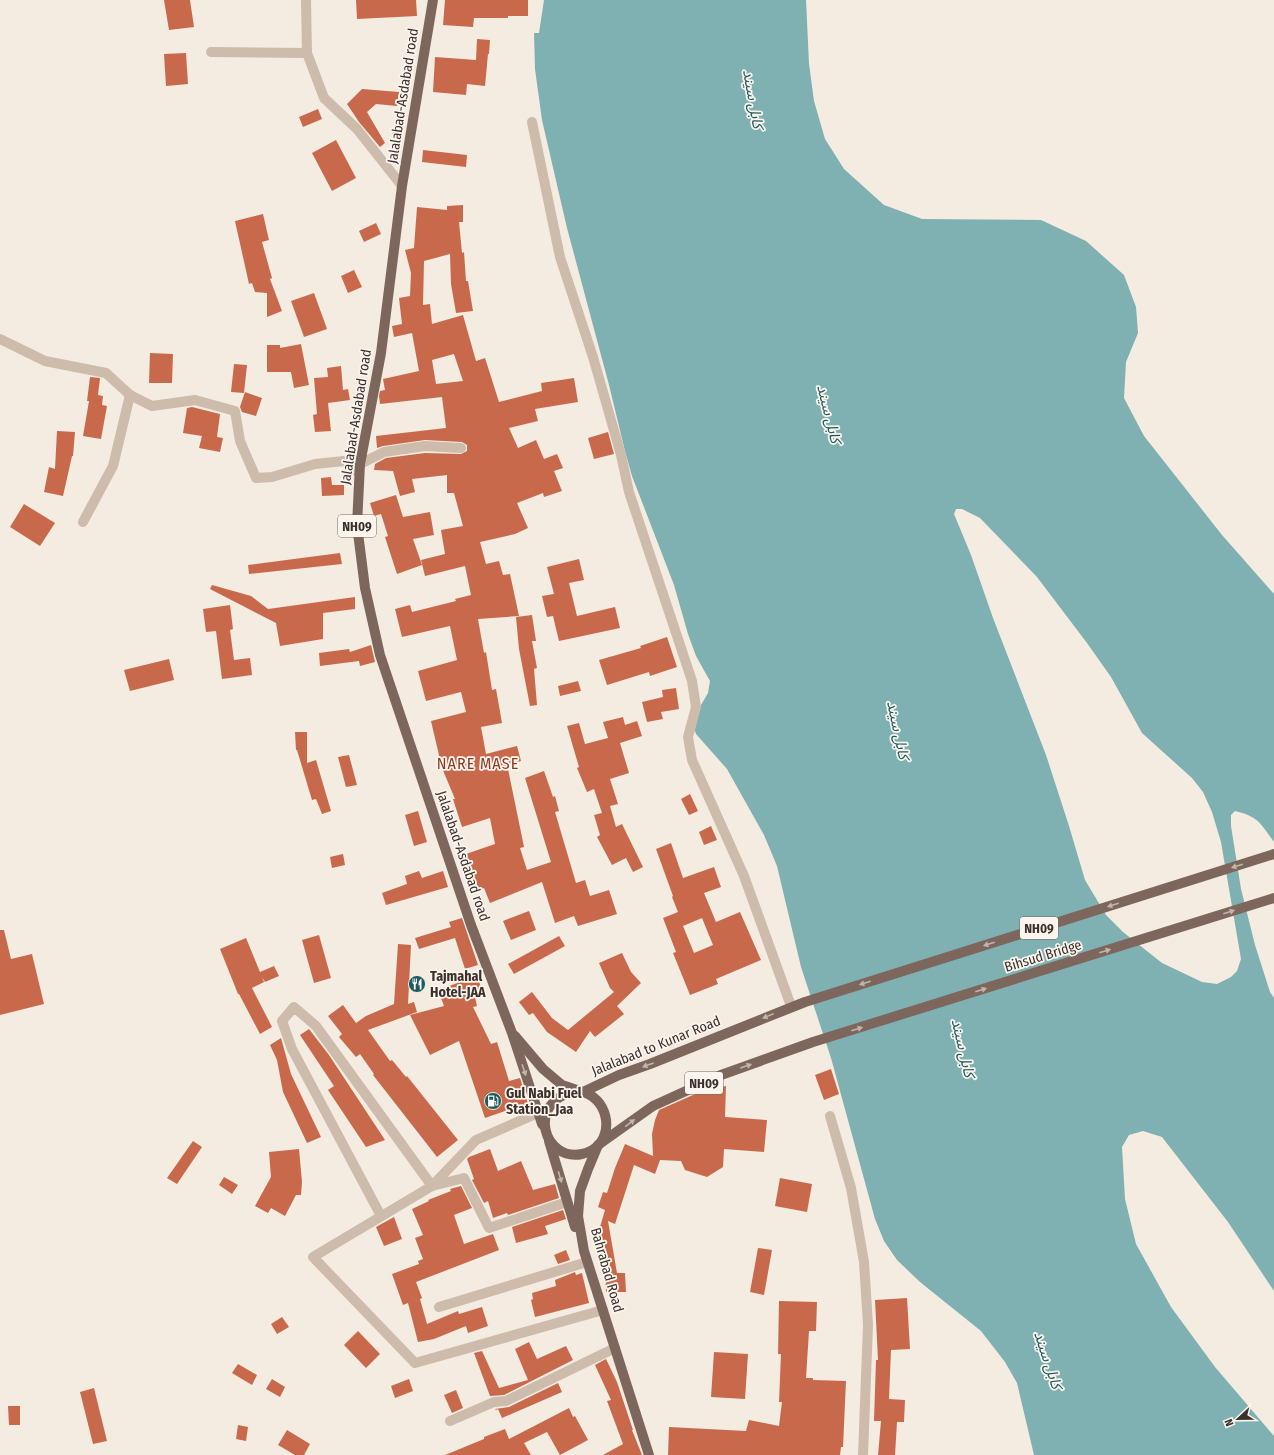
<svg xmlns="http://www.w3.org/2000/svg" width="1274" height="1455" font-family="'Fira Sans Condensed','Noto Sans Arabic',sans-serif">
  <rect width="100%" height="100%" fill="#f4ebe1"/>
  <path fill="#7fb0b2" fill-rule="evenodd" d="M544,0H806L809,64L814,101L825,139L844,169L884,205L922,219L1041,220L1086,241L1124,275L1136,307L1138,333L1126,362L1124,398L1144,436L1222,535L1274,594V842C1261,824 1258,816 1235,811L1231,815V826L1241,889L1255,945L1270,992L1274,998V1291L1228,1222L1162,1137L1143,1131L1129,1135L1122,1147L1125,1199L1136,1244L1171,1307L1215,1367L1274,1436V1455H1034L1017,1383L1005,1362L981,1331L920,1282L897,1260L884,1241L875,1219L831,1058L801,967L777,866L764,835L727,769L696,734L694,728V723L701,705L708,693L710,681L696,656L688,634L674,585L632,476L625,451L609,385L567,228L542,120L535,69L534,33H539ZM956,509H962L980,518L1037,577L1087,643L1111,677L1142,733L1192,778L1203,792L1212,812L1221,842L1241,959L1237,971L1231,977L1217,984L1202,982L1162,963L1123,932L1106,915L1085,880L1069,826L1046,755L993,618L971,555L954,514Z"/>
  <g fill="#c8694b" fill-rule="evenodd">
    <path d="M164,0H190L194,27L169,30Z"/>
    <path d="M356,0H416L417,16L357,19Z"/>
    <path d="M445,0H528V16H508V18H474L473,27L443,25Z"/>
    <path d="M477,39L490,40L489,54H488L485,86L467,84L466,95L433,92L435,57L476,60Z"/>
    <path d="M186,53L188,84L166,86L164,54Z"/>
    <path d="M362,89L399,92L397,106L376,104L367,112L385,143L380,147L359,122L347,104Z"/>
    <path d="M318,109L322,119L303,127L299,117Z"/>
    <path d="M336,140L356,178L332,191L312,153Z"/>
    <path d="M423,150L467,155L466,167L422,162Z"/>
    <path d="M463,205V222H459L462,253L464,252L466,281H468L473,311L456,313L451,284L450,254L424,261L423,305L430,304L432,324L463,315L476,361L485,358L499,402L542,391L541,383L574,378L578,402L535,409L538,421L509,428L518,448L536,440L544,459L557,454L563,468L554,471L562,491L544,497L543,493L517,503L528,528L515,534L480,542L486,564L499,561L503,575L510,574L519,616L478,619L484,653L486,652L492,690L496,689L502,723L481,727L486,754L517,746L521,761L507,764L524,847L520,848L527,870L551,862L525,778L544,771L553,797L555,796L559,811L555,812L576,883L585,880L590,896L609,890L617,914L578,926L574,916L555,923L542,882L490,903L484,888L479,890L466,854L495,844L490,818L462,827L453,799H455L442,768L431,721L466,712L461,692L426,701L418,671L457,660L450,626L402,637L395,609L410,605L412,612L456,601L455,599L471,595L465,566L425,576L421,560L445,554L441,530L463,526L454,493H447V475L412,479L415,492L400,496L393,471L374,470L375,464L386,458L425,453L461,454L467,451V445L462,442L425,440L383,446L377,448L376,436L446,428L442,397L380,404L379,396L380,391L385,390L383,379L419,371L412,333L394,337L392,326L402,324L399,298L410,296L411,273L405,250L414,248L417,207L447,210V206ZM454,354L463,381L436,384L432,360Z"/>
    <path d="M263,214L269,240L262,242L272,278L270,279L282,311L267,317V293L255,292L252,283L249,284L235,221Z"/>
    <path d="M376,223L381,234L364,242L359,231Z"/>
    <path d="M354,270L362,287L348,293L341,276Z"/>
    <path d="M314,293L327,329L304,337L291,301Z"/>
    <path d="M301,344L309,385L294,388L291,372H267V345H280V348Z"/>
    <path d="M150,353L173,354L172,383H149Z"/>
    <path d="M234,364L247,365L244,393L231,392Z"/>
    <path d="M341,366L343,390L348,389L350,400L328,403L331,431L315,432L313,415L317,414L314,378L328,377L327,368Z"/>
    <path d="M90,377L100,378L98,395L103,396L102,405L107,406L101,439L83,436L89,401H87Z"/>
    <path d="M245,392L262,398L256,416L242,412L240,407Z"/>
    <path d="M192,407L220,414L217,437L223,438L220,452L199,448L202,436L183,433L187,408Z"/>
    <path d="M57,431L75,432L73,456H72L63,496L44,492L49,467L55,469Z"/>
    <path d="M608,432L614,454L594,459L588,438Z"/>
    <path d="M331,477L332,485H344V495L322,496L321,478Z"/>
    <path d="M396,495L403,517L430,512L434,535L413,539L422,565L397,574L385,537L388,536L381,514L374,516L370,503Z"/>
    <path d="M24,504L55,523L40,546L10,527Z"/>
    <path d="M340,553L342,564L249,574L248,565Z"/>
    <path d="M579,559L584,580L569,583L577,616L615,607L620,628L559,641L553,616L547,617L542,596L554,594L547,567Z"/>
    <path d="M212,585L251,596L268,609L355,597V609L323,613V639L280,646L276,623L210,589Z"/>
    <path d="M230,605L233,629L230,630L234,660L250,658L252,675L222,679L216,631L206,632L203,609Z"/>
    <path d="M532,615L536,641H532L537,668L534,669L537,705L530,706L519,649L516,617Z"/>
    <path d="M667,637L677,667L650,676L649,672L607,685L599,660L641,648L640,646Z"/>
    <path d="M371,645L375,662L360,666L359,661L320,666L319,653L349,649L350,652Z"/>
    <path d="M169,659L174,680L130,691L124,670Z"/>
    <path d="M578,681L581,691L560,696L558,686Z"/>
    <path d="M676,688L679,709L661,712L663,719L647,722L642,702L663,697L662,690Z"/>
    <path d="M623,717L625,725L637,721L642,736L620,743L629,773L610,779L618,804L610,806L616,827L622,824L643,867L633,872L626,858L612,865L597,837L600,835L594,815L602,813L594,789L587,792L577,768L579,767L567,726L579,723L585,744L608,738L603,722Z"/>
    <path d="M295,732H307V763L316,760L331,811L322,814L316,799L312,800L297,750H296Z"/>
    <path d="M349,755L357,785L346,787L338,757Z"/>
    <path d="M690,794L698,811L689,815L681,799Z"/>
    <path d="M418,811L427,842L414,846L405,815Z"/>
    <path d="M711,826L717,840L704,845L699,832Z"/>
    <path d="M671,843L683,878L714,867L721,887L704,893L716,922L740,912L761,960L716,979L718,984L690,995L673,953L676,952L663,918L678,912L672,897L673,896L656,849ZM702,918L713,945L694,953L683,926Z"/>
    <path d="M343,854L345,865L332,868L330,857Z"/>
    <path d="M419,871L422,878L443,871L448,887L386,905L382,893L407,884L405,876Z"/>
    <path d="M529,911L536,930L511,940L503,921Z"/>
    <path d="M462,918L478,965L465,969L455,938L419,949L415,938L451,927L449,922Z"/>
    <path d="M0,930H4L11,959L32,954L44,1004L0,1015Z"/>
    <path d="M319,935L331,978L314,983L302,940Z"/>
    <path d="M559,936L565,946L514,974L508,964Z"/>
    <path d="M246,938L260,972L274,966L279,976L265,982L262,977L264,982L252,988L272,1027L260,1034L239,994H238L220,949Z"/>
    <path d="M398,944L411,945L408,1004L414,1002L417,1012L368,1030L390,1061L392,1060L406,1077L407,1076L458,1140L437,1157L373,1075L374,1074L360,1054L356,1057L339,1037L342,1034L328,1016L343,1005L356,1023L366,1016L394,1004Z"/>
    <path d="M622,953L631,972L641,983L617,1006L624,1014L595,1037L590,1031L576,1052L547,1032L533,1013L529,1015L519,1002L532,992L552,1018L568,1030L614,992L610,988L599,963Z"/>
    <path d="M477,976L482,990L474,993L477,1006L473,1007L491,1044L497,1042L509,1081L520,1078L529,1107L520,1110L519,1106L485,1118L459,1041L430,1055L410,1015L444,1006L438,990Z"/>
    <path d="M309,1029L329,1055L385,1140L366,1147L328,1090L334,1086L300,1035Z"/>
    <path d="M281,1038L291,1074L321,1137L307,1143L283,1092L277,1060L270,1045Z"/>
    <path d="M831,1069L839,1094L824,1100L815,1075Z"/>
    <path d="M726,1086L725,1117L767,1120L764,1152L724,1149L723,1167L707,1177L685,1170L681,1161L660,1160L655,1174L634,1165L615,1224L608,1221L617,1273H625L626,1292H606L605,1261L603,1262L597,1227H600L605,1210L598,1207L603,1192L607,1193L615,1168L625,1144L653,1156L652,1134L655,1120L659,1110L702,1091Z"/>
    <path d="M193,1141L202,1147L177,1184L167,1178Z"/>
    <path d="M299,1149L302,1182L301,1195H296L285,1216L271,1208L268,1213L255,1206L271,1177L269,1152Z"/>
    <path d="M490,1149L498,1171L521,1161L533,1190L555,1184L559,1198L508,1215L507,1213L493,1218L488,1201L484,1203L472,1180L474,1179L467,1159L469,1157Z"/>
    <path d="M224,1177L238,1185L232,1194L219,1185Z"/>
    <path d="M780,1178L812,1184L807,1212L775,1206Z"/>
    <path d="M461,1186L472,1208L454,1215L464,1244L493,1234L499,1250L416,1282L422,1298L420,1299L427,1324L458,1311L459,1314L482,1307L488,1326L468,1333L466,1326L434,1339L418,1342L408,1303L403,1305L392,1274L419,1264L418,1261L423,1259L415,1238L423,1235L412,1209L429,1201L428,1200L451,1191L450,1189Z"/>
    <path d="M563,1210L566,1219L545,1226L548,1234L516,1243L512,1227Z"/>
    <path d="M394,1217L402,1239L384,1246L376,1227Z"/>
    <path d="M758,1248L772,1250L764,1295L750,1292Z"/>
    <path d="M566,1250L570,1260L558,1264L554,1255Z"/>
    <path d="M575,1272L576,1275L582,1273L589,1303L535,1317L531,1300L533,1299L532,1293L556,1286L555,1280Z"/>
    <path d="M907,1298L910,1349L891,1350L889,1399L905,1400L904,1422H897L895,1455H878L881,1421H874L876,1360H878L875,1300Z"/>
    <path d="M779,1301L817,1302L816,1331H809L806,1378H813V1380L846,1381L843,1447H841L840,1455H668L669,1427L746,1431L749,1420L779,1426L782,1402H779L781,1354H778Z"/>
    <path d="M282,1317L289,1327L277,1334L271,1324Z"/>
    <path d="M358,1331L380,1354L366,1368L344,1345Z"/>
    <path d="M529,1342L537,1359L566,1346L573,1360L504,1395L490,1396L474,1353L482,1351L499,1388L528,1380L515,1349Z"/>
    <path d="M714,1352L748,1354L745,1399L711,1397Z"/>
    <path d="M606,1359L617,1382L633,1430H632L642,1455H603L623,1444L607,1401L611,1400L595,1365Z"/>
    <path d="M238,1364L257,1375L252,1385L232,1373Z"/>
    <path d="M272,1379L285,1387L280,1397L266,1389Z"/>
    <path d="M409,1379L413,1391L395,1398L391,1386Z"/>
    <path d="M558,1383L562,1392L502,1418L498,1409L496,1410L495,1409L509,1407Z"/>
    <path d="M94,1388L107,1441L93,1444L80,1392Z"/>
    <path d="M456,1390L463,1408L452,1413L444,1395Z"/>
    <path d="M8,1406H20V1425H9Z"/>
    <path d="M569,1408L573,1417L575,1416L588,1440L560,1455L547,1432L524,1443L531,1455H445L484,1439V1437L505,1429L509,1439Z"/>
    <path d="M238,1425L248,1427L246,1441L236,1439Z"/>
    <path d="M287,1430L310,1444L304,1455H295L278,1445Z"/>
  </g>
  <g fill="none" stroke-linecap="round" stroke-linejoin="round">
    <g stroke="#cdbbac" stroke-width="10">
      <path d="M306,0L307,53L324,98L357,129L402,186"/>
      <path d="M211,52L307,53"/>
      <path d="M532,122L560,257L593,357L621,455L629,492L692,681L696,707L688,737L692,760L744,876L791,1006"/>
      <path d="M0,339L45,361L106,373L130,395L152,406L195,400L235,411L240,441L256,478L272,477L315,464L344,461L359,473"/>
      <path d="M360,464L384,452L425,446L461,448"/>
      <path d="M83,522L113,466L130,395"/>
      <path d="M830,1116L851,1188L864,1262L868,1325L863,1455"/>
      <path d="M432,1186L464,1178L489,1228L567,1202"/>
      <path d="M432,1186L476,1140L538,1113"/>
      <path d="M381,1216L292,1049L282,1021L294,1007L316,1026L432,1186L313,1257L415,1363L603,1310"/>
      <path d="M439,1307L587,1262"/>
      <path d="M450,1421L494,1402L506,1401L615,1348"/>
    </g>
    <g stroke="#7d675c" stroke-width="10">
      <path d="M433,0L402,186L381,353L360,464L357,525L365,588L380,655L471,925L512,1033L542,1124L545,1127"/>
      <path d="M515,1036L543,1069L562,1085L583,1092L619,1075L650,1064L805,1002L1274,854"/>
      <path d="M573,1092C576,1092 579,1091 582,1092C586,1092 590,1095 593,1097C614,1113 610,1149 582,1154C544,1162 526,1103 573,1092Z"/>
      <path d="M549,1141L575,1227"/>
      <path d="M649,1455L584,1251L578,1216L580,1191L588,1169L598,1145L653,1106L721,1075L813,1042L1274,898"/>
    </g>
  </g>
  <defs><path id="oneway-solid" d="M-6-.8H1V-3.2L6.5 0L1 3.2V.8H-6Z"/></defs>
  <g fill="#c2b5ac">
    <use href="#oneway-solid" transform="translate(1237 866) rotate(163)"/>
    <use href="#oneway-solid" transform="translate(1113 905) rotate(163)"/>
    <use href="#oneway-solid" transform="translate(1229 912) rotate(-17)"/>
    <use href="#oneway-solid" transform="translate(989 944) rotate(163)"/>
    <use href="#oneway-solid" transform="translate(1105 951) rotate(-17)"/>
    <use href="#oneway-solid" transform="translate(865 983) rotate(163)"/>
    <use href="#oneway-solid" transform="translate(981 990) rotate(-17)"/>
    <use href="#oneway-solid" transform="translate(768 1016) rotate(158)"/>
    <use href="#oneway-solid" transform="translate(857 1029) rotate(-17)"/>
    <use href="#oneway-solid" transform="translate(648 1065) rotate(160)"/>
    <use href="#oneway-solid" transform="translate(746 1066) rotate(-19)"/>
    <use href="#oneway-solid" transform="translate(524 1070) rotate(72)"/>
    <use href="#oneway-solid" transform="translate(630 1123) rotate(-37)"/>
    <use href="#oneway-solid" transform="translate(560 1177) rotate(74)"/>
  </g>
  <defs>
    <g id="restaurant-disc" transform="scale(0.9)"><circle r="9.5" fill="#1f5a5e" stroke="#fbf5ee"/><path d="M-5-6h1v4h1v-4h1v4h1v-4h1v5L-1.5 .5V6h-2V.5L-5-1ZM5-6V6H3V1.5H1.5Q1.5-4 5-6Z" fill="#fff"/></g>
    <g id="fuel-disc" transform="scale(0.9)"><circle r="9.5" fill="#1f5a5e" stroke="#fbf5ee"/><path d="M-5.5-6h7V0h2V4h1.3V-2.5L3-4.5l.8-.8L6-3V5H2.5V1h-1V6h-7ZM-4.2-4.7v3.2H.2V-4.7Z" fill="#fff"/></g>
  </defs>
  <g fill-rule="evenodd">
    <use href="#restaurant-disc" x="417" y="984"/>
    <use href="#fuel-disc" x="493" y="1101"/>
  </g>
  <g text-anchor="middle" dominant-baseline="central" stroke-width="3.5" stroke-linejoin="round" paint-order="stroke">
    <g fill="#fbf5ee" stroke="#756b66" stroke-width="1">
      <rect x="338" y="515" width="38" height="22" rx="3"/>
      <rect x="1020" y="917" width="38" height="22" rx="3"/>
      <rect x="685" y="1072" width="38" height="22" rx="3"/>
    </g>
    <g font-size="13" font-weight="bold" fill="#3b302b">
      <text x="357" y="526">NH09</text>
      <text x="1039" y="928">NH09</text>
      <text x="704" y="1083">NH09</text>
    </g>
    <g font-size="14" fill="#3b302b" stroke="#fbf5ee">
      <text transform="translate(403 96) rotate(-81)">Jalalabad-Asdabad road</text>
      <text transform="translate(356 417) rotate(-81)">Jalalabad-Asdabad road</text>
      <text transform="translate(463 856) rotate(71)">Jalalabad-Asdabad road</text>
      <text transform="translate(1043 956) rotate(-17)">Bihsud Bridge</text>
      <text transform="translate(656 1046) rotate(-22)">Jalalabad to Kunar Road</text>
      <text transform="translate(607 1270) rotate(74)">Bahrabad Road</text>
    </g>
    <g font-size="14" font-weight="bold" fill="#3b302b" stroke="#fbf5ee" text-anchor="start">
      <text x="430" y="976">Tajmahal<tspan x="430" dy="16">Hotel-JAA</tspan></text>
      <text x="506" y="1093">Gul Nabi Fuel<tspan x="506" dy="16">Station_Jaa</tspan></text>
    </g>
    <g font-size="15" font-style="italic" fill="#1f5a5e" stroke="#fbf5ee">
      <text transform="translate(753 99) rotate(80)">کابل سيند</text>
      <text transform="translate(829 414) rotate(76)">کابل سيند</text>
      <text transform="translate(898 730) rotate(78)">کابل سيند</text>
      <text transform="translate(963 1048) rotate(77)">کابل سيند</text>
      <text transform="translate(1048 1360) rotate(72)">کابل سيند</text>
    </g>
    <g font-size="16" letter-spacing="1" fill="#8c3b22" stroke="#fbf5ee">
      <text x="478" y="763">NARE MASE</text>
    </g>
  </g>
  <g transform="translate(1238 1419) rotate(248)" stroke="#fbf5ee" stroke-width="3" paint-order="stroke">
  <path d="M0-3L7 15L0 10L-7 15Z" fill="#3b302b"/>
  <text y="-6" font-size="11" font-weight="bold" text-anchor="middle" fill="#3b302b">N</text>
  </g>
</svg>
